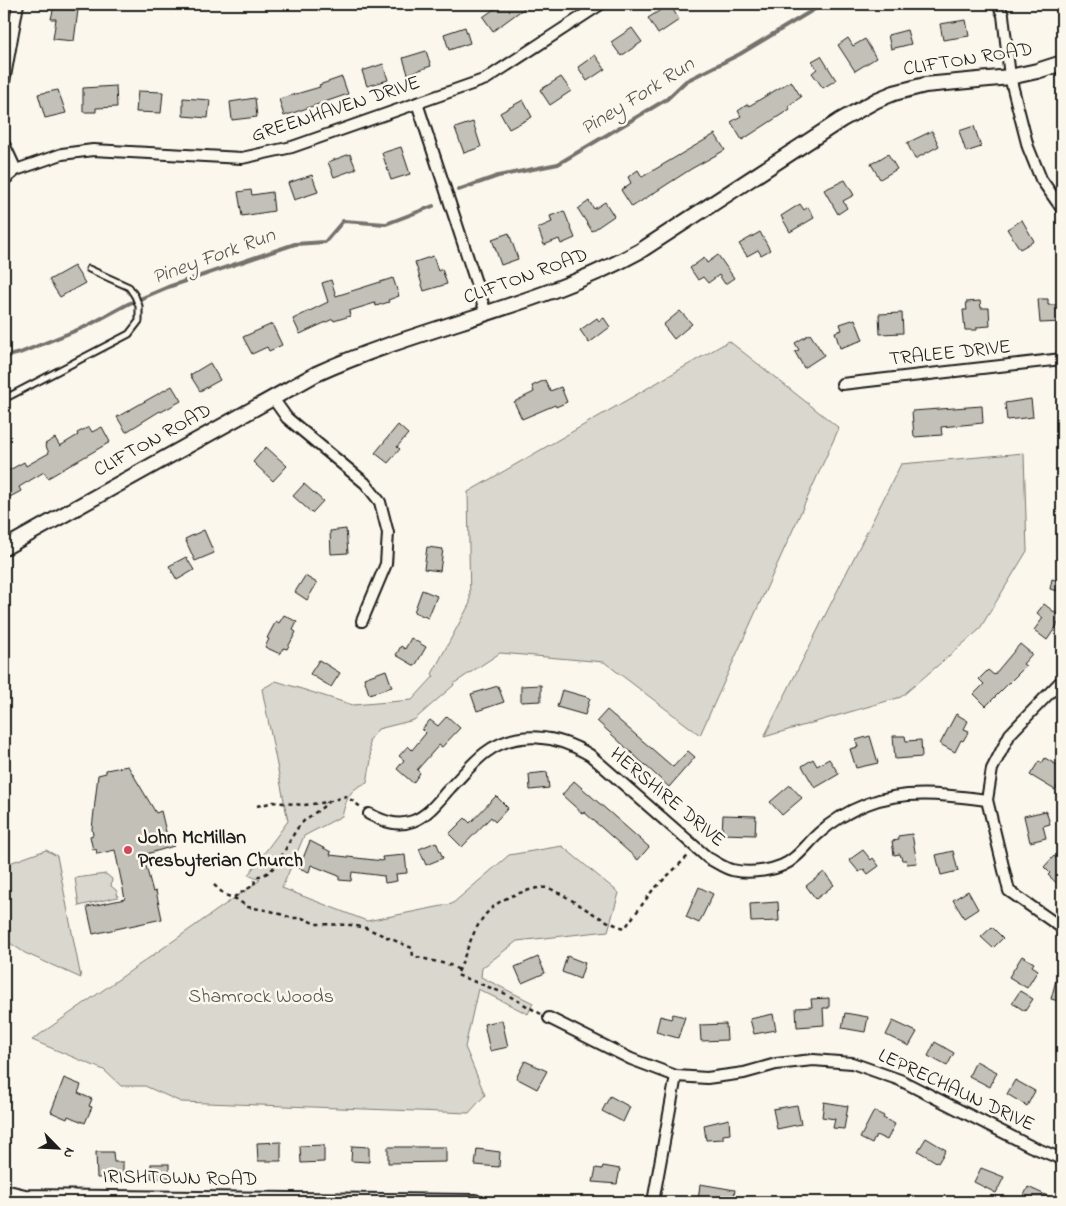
<svg xmlns="http://www.w3.org/2000/svg" width="1066" height="1206" font-family="'Indie Flower',sans-serif">
  <rect width="100%" height="100%" fill="#fbf7ec"/>
  <filter id="ink" filterUnits="userSpaceOnUse"><feTurbulence type="fractalNoise" baseFrequency=".02" numOctaves="2"/><feDisplacementMap in="SourceGraphic" scale="10" xChannelSelector="R" yChannelSelector="G"/><feConvolveMatrix kernelMatrix="1 2 1 2 8 2 1 2 1" color-interpolation-filters="sRGB"/></filter>
  <g filter="url(#ink)">
    <g fill="#dad7ce" stroke="#7b7a75">
      <path d="M729,341L839,428L700,735L604,662L500,653L453,684L454,685L414,720L378,729L369,741L371,760L367,783C349,789 347,798 342,816L304,836L282,888L367,921L452,904L509,855L562,846L619,893L608,931L517,941L482,968L481,977L533,1003L528,1014L478,989L465,1047L485,1095L469,1113L181,1102L145,1086H121L104,1070L32,1040L260,880L248,875L288,821L262,689L276,681L353,705L412,700L434,676L432,674L470,603L468,492Z"/>
      <path d="M1024,453L1027,551L979,630L901,697L764,737L901,464Z"/>
      <path d="M46,850L57,856L81,978L25,953L4,939V865Z"/>
      <path d="M106,874L112,879L111,886L116,890L118,897L79,906L75,878Z"/>
    </g>
    <g fill="none" stroke-linecap="round" stroke-linejoin="round">
      <g stroke="#74726e" stroke-width="4">
        <path d="M458,190L498,176L558,164L667,99L686,81L740,54L823,4"/>
        <path d="M4,357L20,353L87,326L128,304L168,287L295,244L325,242L343,221L386,224L433,206"/>
      </g>
    </g>
    <g fill="#c3c0b8" stroke="#1c1c1c">
      <path d="M501,4H530L493,31L483,17Z"/>
      <path d="M670,4L679,20L658,34L648,18Z"/>
      <path d="M54,6L78,10L74,41L53,39L56,19H51Z"/>
      <path d="M966,20L969,36L943,40L940,24Z"/>
      <path d="M465,27L470,43L449,50L444,34Z"/>
      <path d="M632,28L642,42L621,56L611,42Z"/>
      <path d="M907,30L911,44L891,49L888,35Z"/>
      <path d="M848,38L853,46L865,39L876,58L855,71L838,45Z"/>
      <path d="M426,51L431,66L408,74L403,58Z"/>
      <path d="M595,55L605,69L587,81L578,67Z"/>
      <path d="M821,56L836,80L823,88L812,73L817,69L812,61Z"/>
      <path d="M383,64L388,80L367,86L362,71Z"/>
      <path d="M342,77L348,94L284,116L279,99L320,87L319,85Z"/>
      <path d="M561,77L571,91L550,105L540,90Z"/>
      <path d="M791,81L801,97L788,106L790,109L742,140L731,122L741,116L738,111L748,104L749,106Z"/>
      <path d="M116,86L117,107L96,108V112H83V88Z"/>
      <path d="M58,90L66,113L45,118L38,94Z"/>
      <path d="M138,91L163,92L161,113L136,112Z"/>
      <path d="M183,98L210,100L208,118L183,116Z"/>
      <path d="M255,98L257,117L232,120L230,102Z"/>
      <path d="M523,100L532,117L509,129L500,113Z"/>
      <path d="M473,122L481,147L464,153L455,128Z"/>
      <path d="M974,126L981,147L966,152L959,131Z"/>
      <path d="M932,131L939,146L915,159L907,143Z"/>
      <path d="M715,134L725,150L691,169L632,207L621,190L631,183L628,177L638,170L642,177Z"/>
      <path d="M401,147L410,174L391,180L382,153Z"/>
      <path d="M350,154L356,169L334,177L328,162Z"/>
      <path d="M888,154L897,169L880,179L871,164Z"/>
      <path d="M312,175L318,192L294,200L288,183Z"/>
      <path d="M845,180L854,195L843,201L847,208L838,214L824,190Z"/>
      <path d="M251,190L252,195L272,192L274,211L242,216L238,192Z"/>
      <path d="M589,201L594,209L605,202L614,216L592,231L578,209Z"/>
      <path d="M800,204L804,210L808,207L814,218L790,232L781,216Z"/>
      <path d="M564,211L575,238L561,244L559,239L544,245L538,228L552,222L550,216Z"/>
      <path d="M1022,220L1034,241L1020,249L1007,229Z"/>
      <path d="M760,232L770,250L761,255L758,250L747,256L739,244Z"/>
      <path d="M509,233L518,259L501,265L492,239Z"/>
      <path d="M718,255L734,278L725,284L719,275L708,283L703,277L698,280L690,268L704,258L707,263Z"/>
      <path d="M433,256L438,271L442,269L447,284L424,291L415,262Z"/>
      <path d="M74,266L85,283L60,297L49,280Z"/>
      <path d="M393,278L399,296L388,300L389,302L376,306L375,303L349,311L350,316L334,321L333,319L300,334L293,319L328,302L322,283L331,280L336,296Z"/>
      <path d="M1038,299H1048V305H1062V322L1040,323Z"/>
      <path d="M980,301L981,308H989L990,326L977,327V330H965L963,310H967L966,302Z"/>
      <path d="M680,311L692,324L674,339L663,325Z"/>
      <path d="M902,313L903,333L880,334L879,314Z"/>
      <path d="M597,318L599,321L604,318L610,327L589,343L580,330Z"/>
      <path d="M855,319L863,340L840,348L835,332L842,330L840,324Z"/>
      <path d="M272,324L282,345L269,351L267,347L252,354L243,337Z"/>
      <path d="M810,334L824,355L804,368L795,352L799,350L795,343Z"/>
      <path d="M210,363L220,380L200,391L190,375Z"/>
      <path d="M545,380L550,391L561,387L567,402L556,407L555,405L522,419L514,402L534,392L532,386Z"/>
      <path d="M172,386L181,401L161,412L160,411L126,432L117,417Z"/>
      <path d="M1031,399L1033,417L1007,420L1005,403Z"/>
      <path d="M982,406L983,423L941,427L942,435L914,437L912,411Z"/>
      <path d="M398,425L408,434L397,447L400,449L388,463L375,453Z"/>
      <path d="M89,427L92,432L102,427L110,442L48,478L44,472L19,487L21,491L8,498L4,490V473L24,462L26,466L49,453L45,444L55,438L60,446L78,435L77,433Z"/>
      <path d="M266,447L287,466L273,481L253,462Z"/>
      <path d="M304,484L323,501L312,513L293,496Z"/>
      <path d="M346,529L348,553L331,554L330,531Z"/>
      <path d="M204,530L214,553L195,561L185,539Z"/>
      <path d="M427,547L443,549L440,571L424,569Z"/>
      <path d="M186,557L194,570L177,580L169,566Z"/>
      <path d="M305,576L317,583L307,600L295,592Z"/>
      <path d="M1052,579L1062,582V592L1050,589Z"/>
      <path d="M422,590L437,596L428,618L414,612Z"/>
      <path d="M1044,604L1062,618L1047,640L1034,630L1043,618L1037,613Z"/>
      <path d="M284,615L297,622L293,630L296,632L287,649L283,648L280,654L265,647L269,639L267,638L276,621L279,623Z"/>
      <path d="M411,638L426,647L415,666L396,655L401,646L405,649Z"/>
      <path d="M1020,644L1032,654L1023,664L1026,666L986,706L974,694L984,684L979,679L988,670L994,675Z"/>
      <path d="M319,660L340,673L331,687L310,674Z"/>
      <path d="M386,670L392,687L369,694L364,678Z"/>
      <path d="M541,685V701L521,702V686Z"/>
      <path d="M498,686L504,702L477,711L471,694Z"/>
      <path d="M562,690L590,698L585,715L557,707Z"/>
      <path d="M607,710L673,767L688,751L695,757L669,787L597,721Z"/>
      <path d="M956,714L968,721L964,729L969,731L963,741L961,740L955,752L940,744Z"/>
      <path d="M447,716L460,728L442,747L439,745L417,770L420,773L413,783L397,769L404,760L399,756L408,746L412,750L426,733L422,729L430,720L438,726Z"/>
      <path d="M870,736L878,763L856,768L850,749L858,747L856,740Z"/>
      <path d="M893,736H905L906,741L921,740L922,757L895,759Z"/>
      <path d="M1045,758L1062,768V778L1055,790L1030,775L1039,761L1042,763Z"/>
      <path d="M813,759L817,766L829,759L839,774L815,788L802,766Z"/>
      <path d="M128,766L156,813L161,811L167,836L171,835L174,846L143,855L153,892L156,891L162,919L93,934L87,907L125,899L115,850L97,854L96,849L93,850L90,836L93,835L92,829L98,775L106,773V770Z"/>
      <path d="M547,772L549,788L530,790L529,774Z"/>
      <path d="M574,781L649,847L638,860L584,812L583,814L562,795Z"/>
      <path d="M790,785L802,798L782,815L770,802Z"/>
      <path d="M496,796L508,808L495,822L491,817L462,847L449,834L465,818L470,823Z"/>
      <path d="M1046,811L1050,824L1043,826L1046,838L1030,842L1024,816Z"/>
      <path d="M723,815L756,816L755,835L722,834Z"/>
      <path d="M912,834L917,863L907,864L906,860H902L900,854L894,855L892,841L899,840L898,836Z"/>
      <path d="M310,841L331,852L330,855L383,861L382,857L405,855L407,873L396,874L397,881L385,883L384,876L352,872L351,881L339,880V876L311,865L309,872L299,868Z"/>
      <path d="M436,842L443,858L426,865L419,849Z"/>
      <path d="M863,850L871,860L873,858L879,866L868,874L864,869L859,872L849,860Z"/>
      <path d="M953,851L958,871L941,875L936,855Z"/>
      <path d="M1054,856L1062,864V888L1048,875L1050,873L1044,867Z"/>
      <path d="M824,872L834,885L816,899L806,886Z"/>
      <path d="M699,887L713,894L699,923L686,917Z"/>
      <path d="M968,891L978,909L964,918L953,900Z"/>
      <path d="M778,902L779,921L751,922L750,904Z"/>
      <path d="M992,927L1003,938L993,948L981,937Z"/>
      <path d="M567,956L585,963L580,979L562,972Z"/>
      <path d="M1022,956L1034,963L1032,966L1038,970L1027,988L1009,977Z"/>
      <path d="M538,957L545,973L522,983L515,967Z"/>
      <path d="M1059,969H1062V1002L1051,999Z"/>
      <path d="M1020,991L1033,999L1025,1011L1012,1003Z"/>
      <path d="M829,998V1008H823L824,1025L797,1027L796,1008L812,1007L811,999Z"/>
      <path d="M845,1013L868,1017L865,1032L842,1028Z"/>
      <path d="M673,1014L685,1017L678,1038L656,1032L660,1016L671,1019Z"/>
      <path d="M773,1014L776,1030L754,1034L750,1019Z"/>
      <path d="M502,1020L508,1047L490,1051L484,1024Z"/>
      <path d="M893,1021L917,1032L909,1046L886,1035Z"/>
      <path d="M726,1024L727,1040L701,1041L700,1025Z"/>
      <path d="M935,1042L954,1053L947,1066L928,1056Z"/>
      <path d="M525,1061L547,1071L537,1089L516,1078Z"/>
      <path d="M976,1061L997,1072L990,1087L969,1076Z"/>
      <path d="M64,1078L81,1085L78,1093L92,1099L89,1106L92,1107L85,1123L68,1116L67,1119L51,1112Z"/>
      <path d="M1015,1080L1035,1091L1027,1106L1007,1094Z"/>
      <path d="M610,1096L630,1107L623,1122L602,1111Z"/>
      <path d="M824,1102L848,1106L844,1129L833,1128L835,1119L822,1117Z"/>
      <path d="M797,1105L801,1124L777,1129L773,1109Z"/>
      <path d="M874,1111L884,1116L883,1118L895,1124L887,1140L876,1135L872,1144L860,1138Z"/>
      <path d="M729,1119L730,1134L723,1135V1139L706,1140L704,1125Z"/>
      <path d="M926,1138L946,1150L938,1163L918,1151Z"/>
      <path d="M281,1142V1161H258L257,1143Z"/>
      <path d="M324,1145V1162L301,1163L300,1146Z"/>
      <path d="M352,1146L369,1147V1162L351,1161Z"/>
      <path d="M388,1147H446V1162L388,1163Z"/>
      <path d="M477,1149L500,1152L499,1167L475,1165Z"/>
      <path d="M96,1152H113L114,1162H123V1177L97,1178Z"/>
      <rect x="151" y="1164" width="18" height="14"/>
      <path d="M603,1166L620,1169L617,1184L593,1182L596,1168L602,1169Z"/>
      <path d="M981,1168L1004,1177L996,1193L974,1182Z"/>
      <path d="M700,1184L735,1190L733,1202H698Z"/>
      <path d="M1028,1187L1061,1202H1021Z"/>
    </g>
    <g fill="none" stroke-linecap="round" stroke-linejoin="round">
      <g stroke="#1c1c1c" stroke-width="9">
        <path id="lane" d="M4,399L129,334L139,321V306L135,296L129,287L89,269"/>
      </g>
      <g stroke="#1c1c1c" stroke-width="14">
        <g id="street">
          <path d="M998,4L1003,15L1010,77L1028,147L1041,179L1062,209"/>
          <path d="M4,82L18,4"/>
          <path d="M417,103L486,313"/>
          <path d="M4,144L16,170"/>
          <path d="M4,180L16,170L62,154L93,150L242,158L292,147L486,79L601,4"/>
          <path d="M842,384L1062,359"/>
          <path d="M272,397L287,418L365,483L380,502L388,533L386,564L362,621"/>
          <path d="M1062,680L1010,734L992,769L987,800L1009,891L1062,928"/>
          <path d="M369,814C383,821 397,827 413,821C429,815 439,800 450,788C462,776 472,763 485,753C517,729 558,735 590,755L708,858C716,862 724,868 732,870C750,874 780,871 794,858C803,851 810,841 818,834C832,821 849,811 867,804C905,789 947,795 987,800"/>
          <path d="M549,1018L631,1059L676,1076L707,1078L744,1073L776,1064L813,1060L852,1063L900,1080L1030,1146L1062,1159"/>
          <path d="M653,1202L676,1076"/>
        </g>
      </g>
      <g stroke="#1c1c1c" stroke-width="18">
        <g id="secondary">
          <path d="M4,548L316,374C421,326 539,307 640,251L841,120L877,100L894,93L925,85L1010,77L1037,71L1062,63"/>
          <path d="M4,1192L25,1197L475,1202"/>
        </g>
      </g>
      <g stroke="#1c1c1c" stroke-width="2.5" stroke-dasharray="4 4" stroke-linecap="butt">
        <path d="M257,806L274,802L304,805L328,802L346,796L362,808"/>
        <path d="M214,885L225,895L236,899L248,907L271,911L292,918H302L316,924L351,925L366,928L412,948L413,956L450,965L459,970"/>
        <path d="M234,897L254,885L255,880L259,876C280,873 287,839 301,824C309,815 320,811 328,802"/>
        <path d="M541,1014L504,993L457,975C474,935 477,905 523,892C533,889 544,885 553,890C577,901 599,921 625,928L652,891L689,855"/>
      </g>
      <use href="#lane" stroke="#fbf7ec" stroke-width="5"/>
      <use href="#street" stroke="#fbf7ec" stroke-width="10"/>
      <use href="#secondary" stroke="#fbf7ec" stroke-width="14"/>
    </g>
  </g>
  <circle fill="#d1495b" stroke="#fbf7ec" stroke-width="2" cx="128" cy="850" r="5"/>
  <g text-anchor="middle" dominant-baseline="central" stroke-width="5" stroke-linejoin="round" paint-order="stroke">
    <g font-size="20" fill="#1c1c1c" stroke="#fbf7ec">
      <text transform="translate(968 60) rotate(-9)">CLIFTON ROAD</text>
      <text transform="translate(336 110) rotate(-18)">GREENHAVEN DRIVE</text>
      <text transform="translate(526 277) rotate(-20)">CLIFTON ROAD</text>
      <text transform="translate(950 354) rotate(-6)">TRALEE DRIVE</text>
      <text transform="translate(153 441) rotate(-29)">CLIFTON ROAD</text>
      <text transform="translate(667 798) rotate(40)">HERSHIRE DRIVE</text>
      <text transform="translate(956 1091) rotate(25)">LEPRECHAUN DRIVE</text>
      <text transform="translate(180 1179) rotate(1)">IRISHTOWN ROAD</text>
    </g>
    <g font-size="20" font-weight="bold" fill="#1c1c1c" stroke="#fbf7ec" text-anchor="start">
      <text x="138" y="838">John McMillan<tspan x="138" dy="23">Presbyterian Church</tspan></text>
    </g>
    <g font-size="20" fill="#555451" stroke="#fbf7ec">
      <text x="261" y="997">Shamrock Woods</text>
    </g>
    <g font-size="21" font-style="italic" fill="#575653" stroke="#fbf7ec">
      <text transform="translate(638 97) rotate(-32)">Piney Fork Run</text>
      <text transform="translate(214 257) rotate(-20)">Piney Fork Run</text>
    </g>
  </g>
  <rect width="1066" height="1206" fill="none" stroke="#fbf7ec" stroke-width="20"/>
  <rect x="10" y="10" width="1046" height="1186" fill="none" stroke="#1c1c1c" stroke-width="2" filter="url(#ink)"/>
  <g transform="translate(58 1148) rotate(114)" stroke="#fbf7ec" stroke-width="4" paint-order="stroke">
  <path d="M0-4L9 19L0 12L-9 19Z" fill="#1c1c1c"/>
  <text y="-8" font-size="14" font-weight="bold" text-anchor="middle" fill="#1c1c1c">N</text>
  </g>
</svg>
